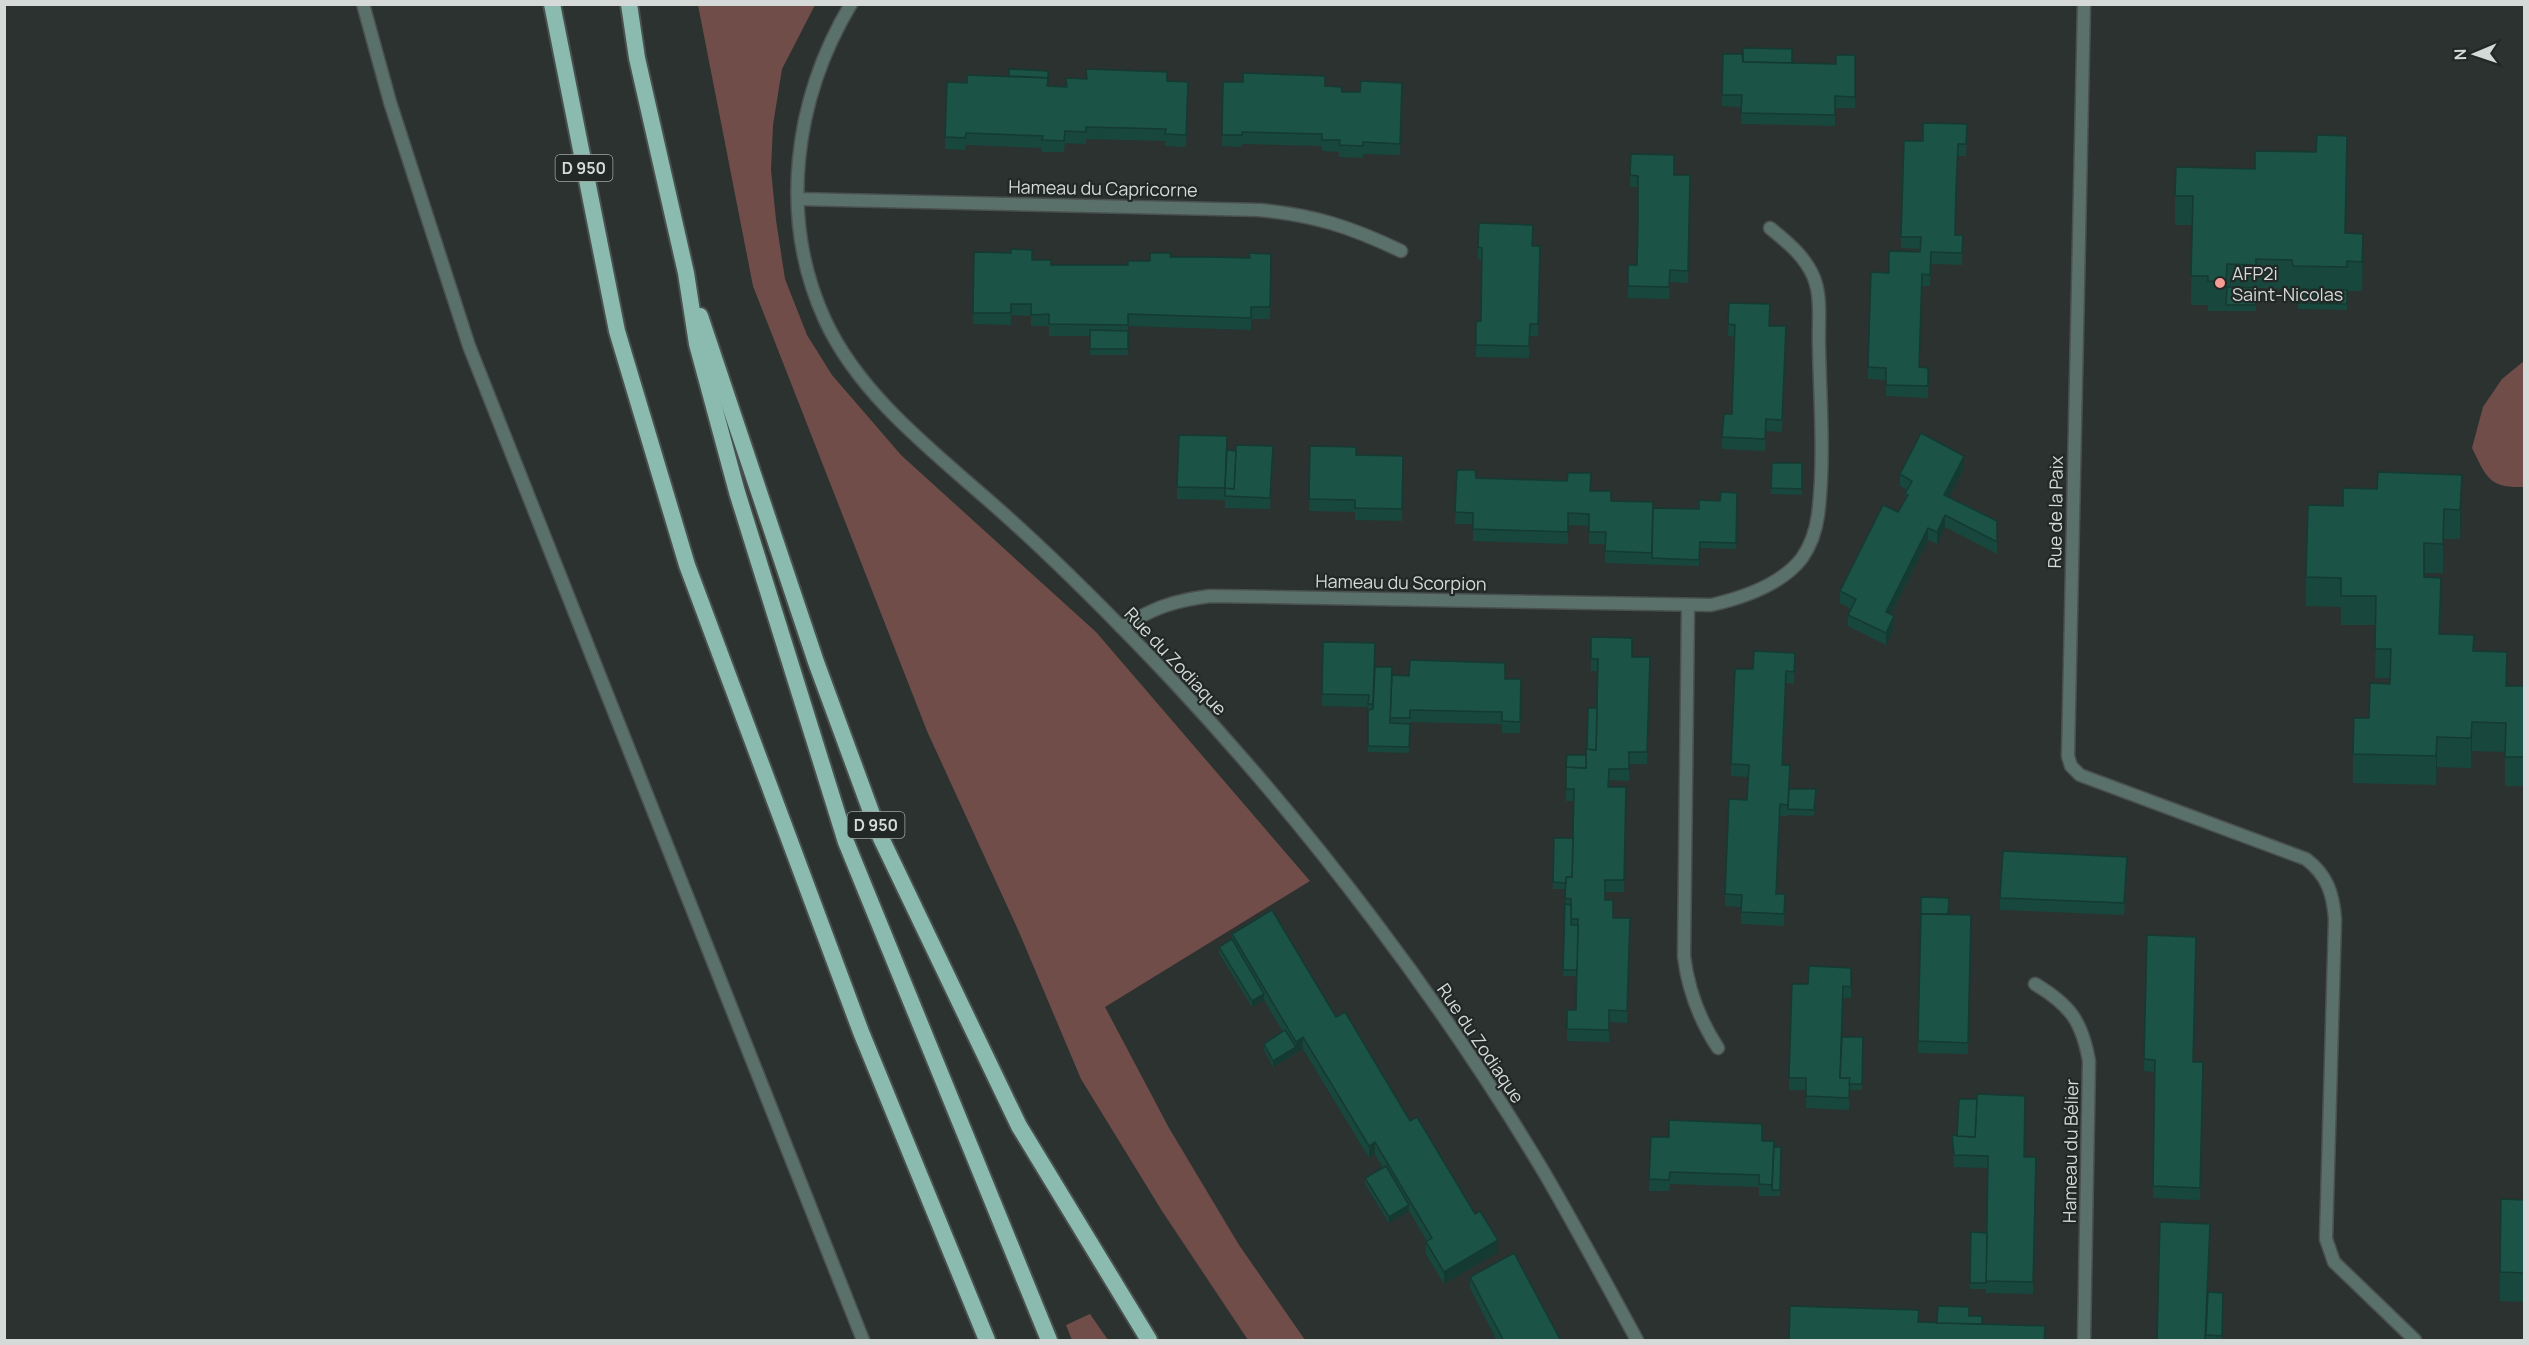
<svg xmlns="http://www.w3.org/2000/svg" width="2529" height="1345" font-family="Manrope,sans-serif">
  <rect width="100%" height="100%" fill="#2b3230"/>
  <g fill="#714d49">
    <path d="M698,5H815L782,69L773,125L771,170L776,220L785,279L807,335L832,375L901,455L1096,632L1310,881L1105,1007L1169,1128L1239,1245L1305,1340H1248L1162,1211L1081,1079L1019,932L927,731L753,286Z"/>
    <path d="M2524,361V487C2489,488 2487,478 2472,448L2483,407L2502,379Z"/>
    <path d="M1090,1314L1108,1340H1072L1066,1325Z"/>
  </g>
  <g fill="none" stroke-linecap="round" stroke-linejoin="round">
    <g stroke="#4a504e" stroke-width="15">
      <path id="service" d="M363,4L390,102L469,346L863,1340"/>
    </g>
    <g stroke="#4a504e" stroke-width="15">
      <g id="minor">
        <path d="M851,4C794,99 778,218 825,320C863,403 949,463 1015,524C1070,574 1122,627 1173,681C1311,829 1442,1001 1545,1174C1577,1229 1607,1285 1637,1340"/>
        <path d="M2084,4L2068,756L2071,766L2080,775L2306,859C2327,875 2333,893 2335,919L2326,1239L2334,1262L2415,1340"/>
        <path d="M798,199L1259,210C1314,215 1351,227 1401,251"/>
        <path d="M1688,606L1684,956C1688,990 1699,1019 1718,1048"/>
        <path d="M1121,627C1155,608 1171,601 1210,596L1711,605C1742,598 1782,584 1802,558C1811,545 1816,530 1818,515C1825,461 1820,401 1819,346C1818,326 1822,298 1814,278C1805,256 1787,242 1770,228"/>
        <path d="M2035,984C2070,1005 2082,1021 2089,1061L2084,1340"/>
      </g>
    </g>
    <g stroke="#4a504e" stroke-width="20">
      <g id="trunk">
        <path d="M552,4L617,331L687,565L861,1032L987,1340"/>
        <path d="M629,4L637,58L686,273L697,344L737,492L846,842L1049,1340"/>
        <path d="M700,316L816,662L880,836L1019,1126L1149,1340"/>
      </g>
    </g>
    <use href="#service" stroke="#5a706a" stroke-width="12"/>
    <use href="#minor" stroke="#5a706a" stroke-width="12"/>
    <use href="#trunk" stroke="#8abbae" stroke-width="16"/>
  </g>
  <g fill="#18473d">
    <path d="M1855,55V108H1835V126L1741,124V107L1722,106V95L1792,63L1836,64Z"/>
    <path d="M1167,81L1188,94L1186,147L1165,146V141L1086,139V144L1065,143L1064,152H1042V148L966,145L965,150L945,149V137L1048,86L1066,87Z"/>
    <path d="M1223,82L1325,86L1342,92L1402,94L1400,155L1363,154V158L1339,157V152L1322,151V146L1242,144V147L1222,146Z"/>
    <path d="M1967,124L1966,156H1958L1956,200L1955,235H1963L1962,265L1931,264L1930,286H1922L1919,367L1928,368V398L1886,396V380L1868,379V367L1889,273L1920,252V249L1901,248V237Z"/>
    <path d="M1631,154L1674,175H1690L1688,283L1670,282L1669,299L1628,298V265H1637L1638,187H1630Z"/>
    <path d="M2347,165L2346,233L2363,263L2362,291H2347V310L2298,309V298H2293L2292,289L2256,288V311H2208V305H2191L2192,225H2175V196L2255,169Z"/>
    <path d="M1532,246L1540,258L1538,336H1530L1529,358L1476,357V345L1481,321L1482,260L1478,259V247Z"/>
    <path d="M974,252L1011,253L1032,260L1051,265H1128L1171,257L1250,258L1271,254L1270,319H1251V330L1128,326V355H1090V336H1049V326H1031V316L1011,315V325L973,324Z"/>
    <path d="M1729,303L1770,326L1786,338L1782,432L1766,431L1765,451L1722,449V437L1732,414L1735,337L1728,336Z"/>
    <path d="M1310,446L1356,455L1403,468L1402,521L1355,520V512L1309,511Z"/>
    <path d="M1273,458L1270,509L1225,508V500L1177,499V487L1226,480Z"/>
    <path d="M1772,463H1802V495L1771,494Z"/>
    <path d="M1964,468L1949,497L1997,521V554L1945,527L1937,544L1928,540L1891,615L1894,628L1886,645L1848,626V615L1851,609L1840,603V591L1898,512L1905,501V494L1907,490L1900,486V474Z"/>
    <path d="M1457,470L1476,478L1590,491L1611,501L1653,508L1699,509L1720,501L1737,493L1736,549L1700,548L1699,566L1605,563V544H1589V526L1568,525V544L1473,541V524H1455Z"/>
    <path d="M2462,504L2460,539H2444L2443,573H2424V577L2441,607L2440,634L2474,651L2507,686H2524V786H2505V752L2472,751L2471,768L2437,767L2436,785L2353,783V754L2369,718L2390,684V678H2375L2376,625H2341V607L2306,606V577L2343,506Z"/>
    <path d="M1591,637L1632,657L1650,669L1647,764H1629V781L1609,780V787H1626L1624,892H1605V900L1613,918H1630L1627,1023L1609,1022V1042L1567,1041V1010H1576L1577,976H1563L1566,889H1553L1554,838H1573L1574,801H1566V789L1586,755L1597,708L1598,671H1591Z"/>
    <path d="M1323,642L1374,694L1392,675L1521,679L1520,733H1502V724L1410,722L1409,753L1368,752V707L1322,706Z"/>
    <path d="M1795,653L1794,684L1786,683L1783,765L1790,789L1816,795L1814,816L1788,815V816H1780L1776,894H1785L1784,926L1741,924V907L1725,906V894L1747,800L1748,777L1731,776V764L1753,669Z"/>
    <path d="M2127,868L2124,915L2000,910V898Z"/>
    <path d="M1921,897L1949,914L1971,915L1968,1054L1918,1053Z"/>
    <path d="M1232,934L1336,1017L1410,1121L1498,1252L1444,1284L1426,1254V1242L1427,1241L1409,1211L1389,1223L1365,1184V1178L1383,1168L1375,1154L1369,1158L1303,1049L1273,1067L1264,1050V1044L1283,1032L1264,1000L1252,1007L1219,953V947L1232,939Z"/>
    <path d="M2147,935L2193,1062H2203L2200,1200L2153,1198L2155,1072L2144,1071Z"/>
    <path d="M1851,968V998H1843L1841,1047L1863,1037L1862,1090H1850L1849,1110L1806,1108V1090H1789V1078L1808,984Z"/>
    <path d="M1952,1135L2024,1157H2036L2033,1294L1986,1293V1282V1289H1970L1971,1232L1987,1233L1988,1168L1954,1167Z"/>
    <path d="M1651,1137L1762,1141L1774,1147H1781L1780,1196H1759V1187L1670,1184L1669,1191H1649Z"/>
    <path d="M2524,1200V1302L2500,1301V1272Z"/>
    <path d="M1470,1277L1561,1341H1497L1470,1288Z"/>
    <path d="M2208,1292L2223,1293L2222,1341H2206Z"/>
  </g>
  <g fill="#143a32">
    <path d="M2347,136V165L2345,263V233Z"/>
    <path d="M2363,234V263L2362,291V262Z"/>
    <path d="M1964,456V468L1944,507V495Z"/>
    <path d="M2462,475V504L2460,539V510Z"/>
    <path d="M2444,509V539L2443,573V544Z"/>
    <path d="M1945,515V527L1937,544V532Z"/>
    <path d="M1928,528V540L1886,624V612Z"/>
    <path d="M1894,616V628L1886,645V633Z"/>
    <path d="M2472,722V751L2471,768V738Z"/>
    <path d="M2437,737V767L2436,785V756Z"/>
    <path d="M1264,994V1000L1252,1007V1001Z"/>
    <path d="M1303,1037V1049L1273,1067V1061L1296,1047V1042Z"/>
    <path d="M1375,1142V1154L1369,1158V1146Z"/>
    <path d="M1409,1205V1211L1389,1223V1217Z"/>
    <path d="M1498,1240V1252L1444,1284V1272Z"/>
  </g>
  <g fill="#1c5347" stroke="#143a32" stroke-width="1.5">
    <path d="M1743,48L1792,49V63L1743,62Z"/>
    <path d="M1723,54H1742L1743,62L1836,64V55H1855V97L1835,96V115L1741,113L1742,95H1722Z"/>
    <path d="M1009,69L1048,71V83V78L1009,76Z"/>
    <path d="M1086,69L1167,72V81L1188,82L1186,135L1165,134L1166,129L1086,127V132L1065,131L1064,141L1042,140L1043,136L966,133L965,138L945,137L947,82L967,83V75L1048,78L1047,86L1067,87L1066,78L1087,79Z"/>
    <path d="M1243,73L1325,76V86L1341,87L1342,92H1360L1361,81L1402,83L1400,144L1363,142V146L1339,145L1340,140H1322V134L1242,132V135H1222L1223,82H1243Z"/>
    <path d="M1923,123L1967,124L1966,144H1958L1956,188L1955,235H1963L1962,253L1931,252L1930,275L1922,274L1919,367L1928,368V386L1886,385V368L1868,367L1871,272L1889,273V251L1920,252L1921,237H1901L1904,141H1923Z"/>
    <path d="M2317,135L2347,136L2345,233L2363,234L2362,262L2347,261V267L2293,266L2292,260L2256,259V265L2227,264L2226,282L2208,281V276H2191L2193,196H2175L2176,167L2255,169V151L2316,152Z"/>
    <path d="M1631,154L1674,155V175H1690L1688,271L1670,270L1669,287L1628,286V265H1637L1638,220V176L1630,175Z"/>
    <path d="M1479,223L1533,225L1532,246H1540L1538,324H1530L1529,346L1476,345V322L1481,321L1482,248L1478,247Z"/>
    <path d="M1011,249L1032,250V260H1051V265H1128V261H1150V253H1171L1170,257H1209L1250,258L1249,253L1271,254L1270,307H1251V318L1128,314V325L1049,324V314L1031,315V304H1011V313H973L974,252L1011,253Z"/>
    <path d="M2227,287L2256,288V305H2226Z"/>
    <path d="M2293,289L2347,290V304L2298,303V292H2293Z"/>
    <path d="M1729,303L1770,304L1769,326H1786L1782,420L1766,419L1765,439L1722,437L1724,414H1732L1735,325L1728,324Z"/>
    <path d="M1090,330L1128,331V349H1090Z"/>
    <path d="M1921,433L1964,456L1944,495L1997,521V542L1945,515L1937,532L1928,528L1886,612L1894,616L1886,633L1848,615L1856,599L1840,591L1883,505L1898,512L1908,495L1905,494L1912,481L1900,474Z"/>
    <path d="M1179,435L1227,436L1225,488L1234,489L1236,445L1273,446L1270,498L1225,496V488L1177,487Z"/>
    <path d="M1310,446L1356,447V455L1403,456L1402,509L1355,508V500L1309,499Z"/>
    <path d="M1227,450L1236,451L1234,489L1225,488Z"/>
    <path d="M1772,463H1802V489L1771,488Z"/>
    <path d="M1457,470H1475L1476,478L1567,481L1568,473H1591L1590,491H1611V501L1653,502L1652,553L1605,551L1606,532H1589V514L1568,513V532L1473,529V513L1455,512Z"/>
    <path d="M2378,472L2462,475L2460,510L2444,509L2443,544L2424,543V577L2441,578L2439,634L2474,635L2473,651L2507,652L2506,686H2524V757H2505L2506,723L2472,722L2471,738L2437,737L2436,756L2353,754L2354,718H2369L2370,683L2390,684L2391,649H2375L2376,596H2341V578L2306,577L2308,505L2343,506V488L2377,489Z"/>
    <path d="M1721,492L1737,493L1736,543L1700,542L1699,560L1652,558L1653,508L1699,509V500L1720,501Z"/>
    <path d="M1591,637L1632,638V657H1650L1647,752H1629V769H1609L1608,787H1626L1624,880H1605V900H1613V918H1630L1627,1011L1609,1010V1030L1567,1029V1010H1576L1578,919H1571V899L1565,898L1566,877H1572L1574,789H1566V767L1586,768V749L1596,750L1598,659H1591Z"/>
    <path d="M1323,642L1375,643L1373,704H1368L1369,695L1322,694Z"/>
    <path d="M1754,651L1795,653L1794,672L1786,671L1782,765H1790L1789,783L1788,805L1780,804L1778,847L1776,894H1785L1784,914L1741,912L1742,895L1725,894L1729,799L1747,800L1749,765L1731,764L1735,669H1753Z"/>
    <path d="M1410,660L1505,663V679H1521L1520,722L1502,721V712L1410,710V718H1390L1392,675L1409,676Z"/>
    <path d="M1375,667H1392L1390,723L1410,724L1409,747L1368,746V710L1373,709Z"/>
    <path d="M1588,708H1597L1596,750L1587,749Z"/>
    <path d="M1567,755H1586V768L1566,767Z"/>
    <path d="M1789,789H1816L1814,810L1788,809Z"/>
    <path d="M1554,838H1573L1572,877H1566V883L1553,882Z"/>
    <path d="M2003,851L2127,857L2124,903L2000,898Z"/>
    <path d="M1921,897L1949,898L1948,914H1921Z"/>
    <path d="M1565,904L1571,905V925H1578L1577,970H1563Z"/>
    <path d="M1272,910L1336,1017L1345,1012L1410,1121L1417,1117L1475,1214L1480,1211L1498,1240L1444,1272L1426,1242L1432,1238L1375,1142L1369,1146L1303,1037L1296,1042L1232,934Z"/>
    <path d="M1921,914L1971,915L1968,1043L1918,1041Z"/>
    <path d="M2147,935L2196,937L2193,1062H2203L2200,1188L2153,1186L2155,1060L2144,1059Z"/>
    <path d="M1232,939L1264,994L1252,1001L1219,947Z"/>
    <path d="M1809,966L1851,968V987L1843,986L1840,1078H1850L1849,1098L1806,1096V1078H1789L1792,984H1808Z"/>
    <path d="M1285,1030L1296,1047L1273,1061L1264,1044Z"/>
    <path d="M1842,1037H1863L1862,1084H1849L1850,1078H1840Z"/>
    <path d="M1977,1094L2025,1096L2024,1157H2036L2033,1282L1986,1281L1988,1156L1954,1155L1952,1135L1975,1137Z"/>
    <path d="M1959,1099H1977L1975,1137L1957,1136Z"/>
    <path d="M1669,1120L1762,1124V1141H1774L1772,1185L1759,1184V1175L1670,1172L1669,1180L1649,1179L1651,1137H1669Z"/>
    <path d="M1774,1147H1781L1780,1190H1772Z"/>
    <path d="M1386,1166L1409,1205L1389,1217L1365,1178Z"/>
    <path d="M2501,1199L2524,1200V1273L2500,1272Z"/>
    <path d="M2160,1222L2210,1224L2205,1341H2157Z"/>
    <path d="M1971,1232L1987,1233L1986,1283H1970Z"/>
    <path d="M1514,1253L1561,1341H1504L1470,1277Z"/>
    <path d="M2208,1292L2223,1293L2222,1336L2206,1335Z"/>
    <path d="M1790,1306L1919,1310L1918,1322L2045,1326L2044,1341H1789Z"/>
    <path d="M1938,1306L1969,1307V1316H1982V1324L1937,1323Z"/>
  </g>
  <circle fill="#f59c94" stroke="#212826" stroke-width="2" cx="2220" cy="283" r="6"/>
  <g text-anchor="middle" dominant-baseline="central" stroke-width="4.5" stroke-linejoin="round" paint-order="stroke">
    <g fill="#212826" stroke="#9fa5a3" stroke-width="1.5">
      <rect x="555.5" y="155" width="57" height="26" rx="4.5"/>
      <rect x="847.5" y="812" width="57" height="26" rx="4.5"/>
    </g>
    <g font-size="16" font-weight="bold" fill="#d5dad8">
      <text x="584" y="168">D 950</text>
      <text x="876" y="825">D 950</text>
    </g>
    <g font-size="18" fill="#d5dad8" stroke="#212826">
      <text transform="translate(1103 188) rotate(1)">Hameau du Capricorne</text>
      <text transform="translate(2055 512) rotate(-89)">Rue de la Paix</text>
      <text transform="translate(1401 582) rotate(1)">Hameau du Scorpion</text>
      <text transform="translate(1176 661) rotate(47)">Rue du Zodiaque</text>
      <text transform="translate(1481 1043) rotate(56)">Rue du Zodiaque</text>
      <text transform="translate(2070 1151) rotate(-89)">Hameau du Bélier</text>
    </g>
    <g font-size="18" fill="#d5dad8" stroke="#212826" text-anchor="start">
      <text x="2232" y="273">AFP2i<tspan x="2232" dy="21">Saint-Nicolas</tspan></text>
    </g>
  </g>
  <rect width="2529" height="1345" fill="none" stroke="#d5dad8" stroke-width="12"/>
  <g transform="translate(2475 54) rotate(268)" stroke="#212826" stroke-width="4.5" paint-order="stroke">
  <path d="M0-4.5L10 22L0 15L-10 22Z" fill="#d5dad8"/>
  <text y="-9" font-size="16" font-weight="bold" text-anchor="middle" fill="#d5dad8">N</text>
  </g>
</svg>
